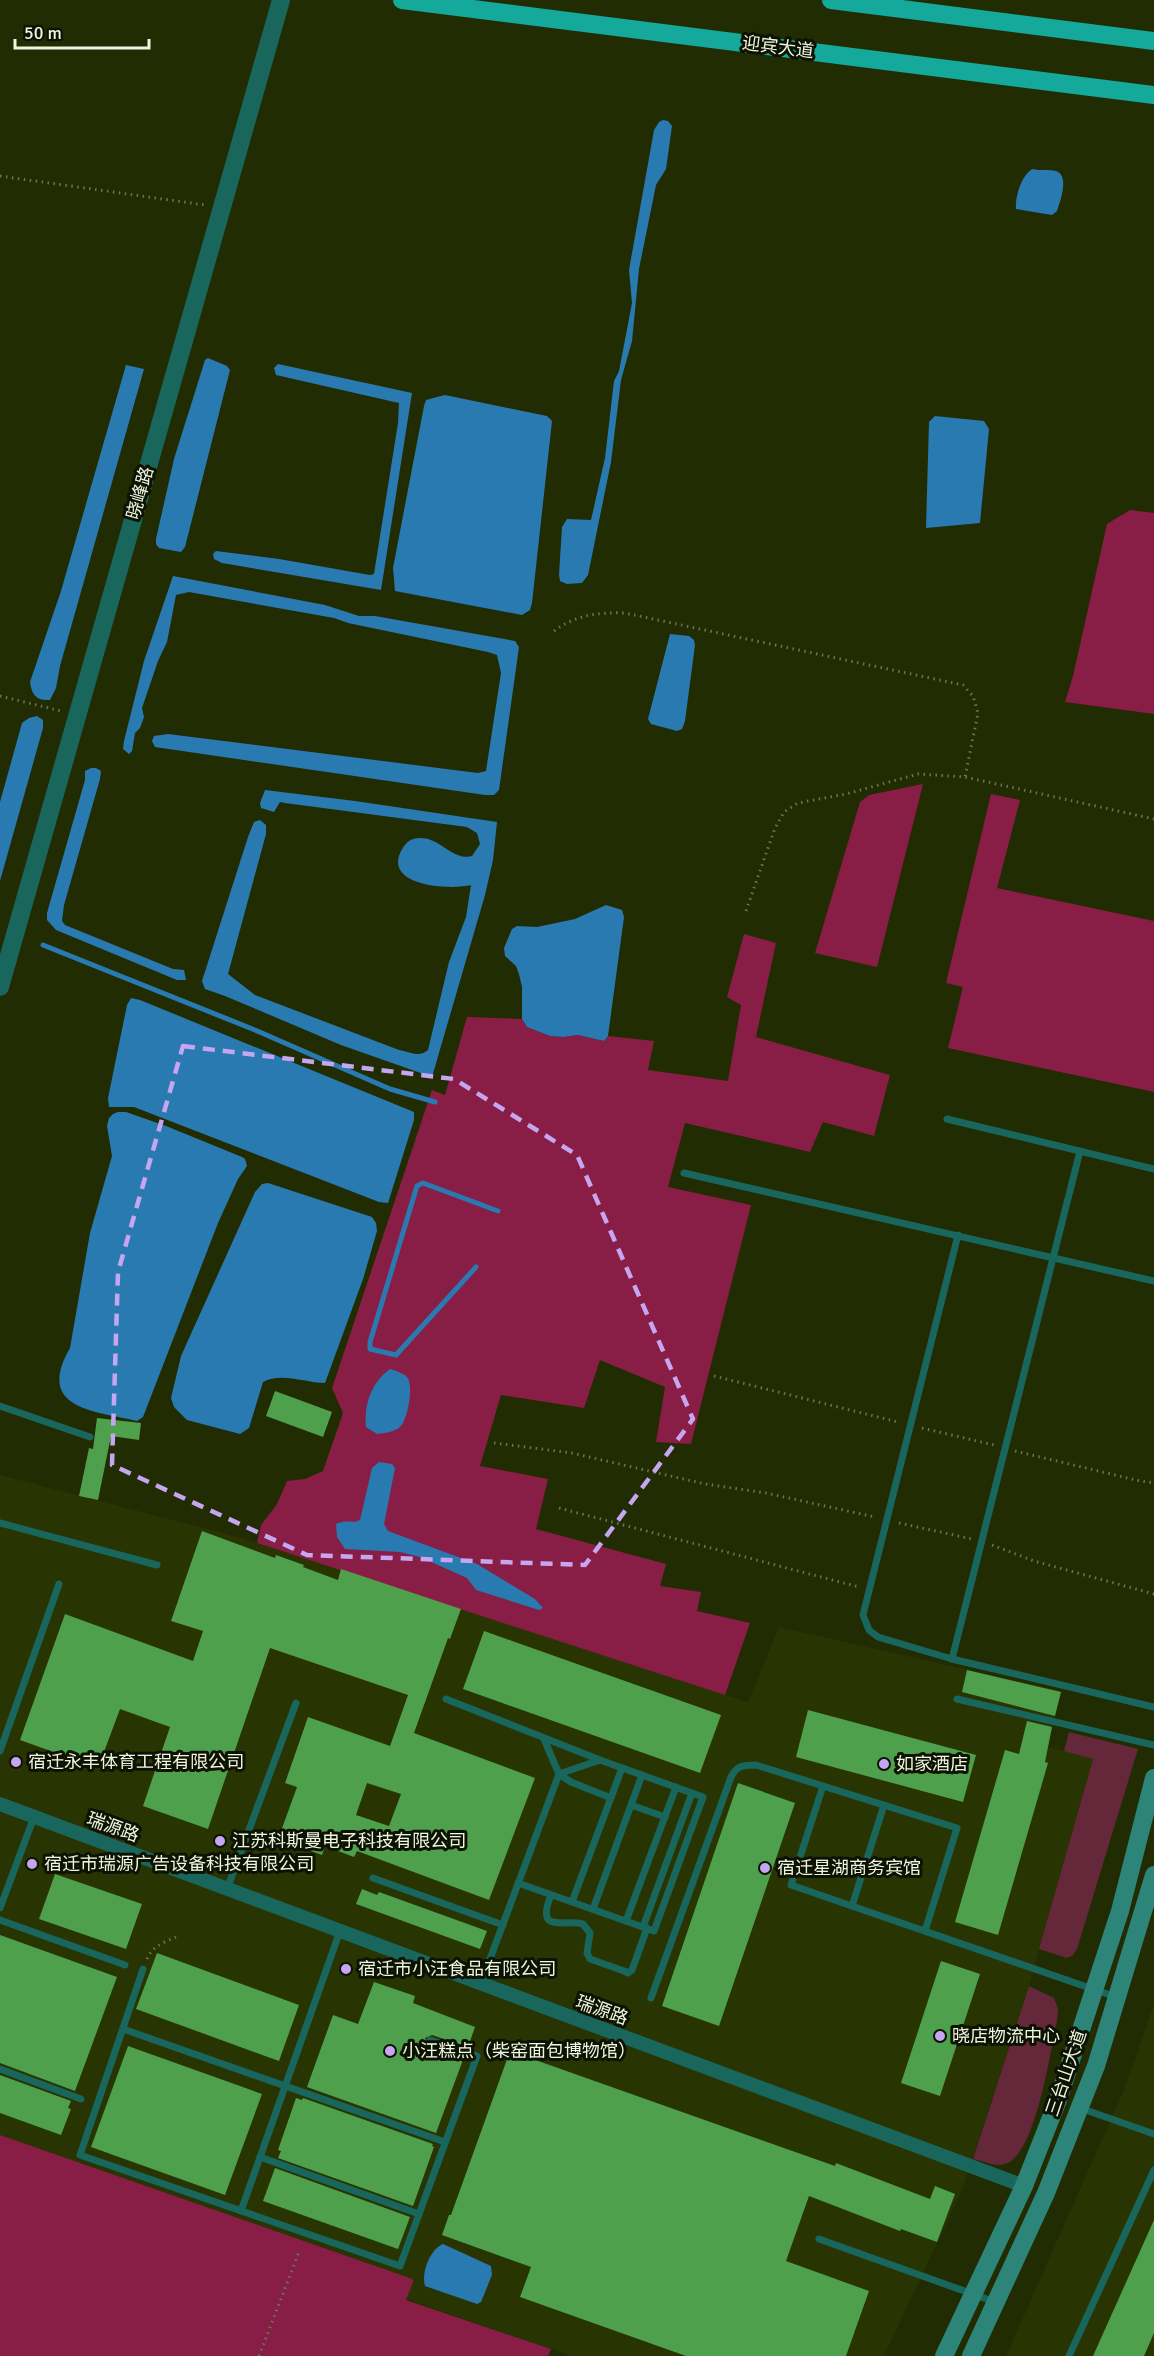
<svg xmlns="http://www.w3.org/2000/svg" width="1154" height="2356" font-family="Signika,'Noto Sans SC',sans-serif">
  <rect width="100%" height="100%" fill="#212c03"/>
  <g fill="#283402">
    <path d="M0,1475L238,1537L748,1702L779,1627L1061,1691L1048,1747L1093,1758L1029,1986L962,2190L884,2356H572L406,2299L414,2281L407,2277L0,2135Z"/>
    <path d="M1154,2004V2356H1006L1125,2088Z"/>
  </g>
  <g fill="#65273a">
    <path d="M1069,1732L1138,1749L1077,1949L1073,1955L1067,1958L1039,1949L1093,1759L1064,1751Z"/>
    <path d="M1029,1986L1054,1998L1058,2009L1057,2020C1051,2049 1035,2157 1005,2164C995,2167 983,2161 973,2159Z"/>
  </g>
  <g fill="#881d45">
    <path d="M1130,510L1154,513V714L1065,702L1073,676L1107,524Z"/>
    <path d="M923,784L877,967L815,953L860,802L869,795Z"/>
    <path d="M991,794L1020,800L997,888L1154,921V1092L948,1048L963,987L946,983Z"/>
    <path d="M744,934L776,943L756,1037L890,1075L874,1136L823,1122L810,1152L685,1123L668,1187L751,1205L691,1444L656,1442L665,1387L600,1360L584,1408L501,1395L480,1466L548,1479L536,1529L666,1564L660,1586L701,1592L697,1611L750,1623L725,1695L257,1543L261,1525L277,1504L287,1481L305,1479L323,1471L343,1413L332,1388L432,1090L445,1095L467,1017L522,1019L527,1027L550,1036L563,1037L578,1035L604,1041L608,1036L654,1041L648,1070L728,1081L741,1005L727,997Z"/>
    <path d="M0,2135L407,2277L414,2280L406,2300L551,2349L548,2356H0Z"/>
  </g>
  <g fill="#2a7ab2">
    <path d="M663,120L668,121L672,126L666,169L656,185L639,269L632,341L621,380L611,462L588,575L582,583L567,584L560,581L559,575L562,527L567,519L591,520L605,458L614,381L619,371L632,303L629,270L654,130L659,122Z"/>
    <path d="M1032,169C1040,171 1049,169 1056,171C1070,176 1060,201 1057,211L1052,215L1016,209C1015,197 1021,176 1032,169Z"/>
    <path d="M208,358L227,366L230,370L185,547L181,552L159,548L156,544V539L174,459L205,360Z"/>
    <path d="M278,364L412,393L381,590L222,563L214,559L213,554L216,551L279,559L370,575L374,574L398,423L399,403L276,375L274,368Z"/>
    <path d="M126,365L144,369L60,666L56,688L50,700C36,701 32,695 30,682L61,591Z"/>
    <path d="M445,395L547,416L552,421L532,603L530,610L522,615L395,591L393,568L424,406L426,400Z"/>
    <path d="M935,416L984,421L989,429L980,523L926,528L929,422Z"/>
    <path d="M173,576L325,605L359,616H375L515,641L519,647L499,790L494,795H485L155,747L152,741L154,736L168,734L478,773L486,771L501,673L497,655L488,652L348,623L334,618L189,592L176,595L167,642L158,661L142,708L144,717L140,728L135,733L132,751L129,754L123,749L124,741L144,661Z"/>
    <path d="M670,634L689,636L694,640L695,645L685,721L682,729L677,731L651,724L648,719Z"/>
    <path d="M37,716L43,720V728L0,881V802L22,723L29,718Z"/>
    <path d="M91,768H96L101,771L100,779L64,905L62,921L65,925L173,969L184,970L186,980H177L56,930L47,920V913L85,780V771Z"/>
    <path d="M265,790L355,801L497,822L493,860L485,895L432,1077L341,1045L225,996L205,989L202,981L248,837L254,822L260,820L266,825V834L228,974L255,995L399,1050C411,1052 418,1058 428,1050L449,962L466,917L471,885C452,890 383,887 401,851C404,846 407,841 413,839C438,832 451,862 472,856L480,844L477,833L467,827L285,803L280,802L274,812L261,808L260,803Z"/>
    <path d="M606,905L622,910L624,917L608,1036L604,1041L578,1035L563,1037L550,1036L527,1027L522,1019V987L519,974L516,966L505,956L504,948L512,929L517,926L537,927L575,919Z"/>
    <path d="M131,998L140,1000L414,1112V1120L388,1203L379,1202L134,1107H109L108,1098L127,1005Z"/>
    <path d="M118,1112H126L166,1126L242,1157L245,1159L247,1166L238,1179L218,1223L143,1417L137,1421C94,1411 35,1409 70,1348L90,1233L112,1156L107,1126L109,1118L113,1114Z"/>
    <path d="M268,1183L372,1217L376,1223L377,1231L363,1279L325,1383C306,1383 281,1372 263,1382L249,1428L240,1434L187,1420L174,1407L171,1398L181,1356L255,1192L262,1184Z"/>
    <path d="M390,1369C396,1371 403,1373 407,1377C414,1386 408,1419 400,1427C394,1432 385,1433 377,1434L366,1427C364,1404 371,1383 390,1369Z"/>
    <path d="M379,1462L392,1464L395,1468L384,1524L388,1531L477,1564L535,1599L543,1608L539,1610L476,1590L467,1578L420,1557L400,1552L345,1549L337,1537L336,1524C346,1519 354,1524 360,1520L372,1468Z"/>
    <path d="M443,2244L491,2266L492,2275L481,2302L477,2304L425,2286C421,2273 430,2249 443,2244Z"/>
  </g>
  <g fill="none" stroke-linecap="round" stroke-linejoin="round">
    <g stroke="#2a7ab2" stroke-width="5">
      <path d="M43,945L255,1030L390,1089L435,1102"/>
      <path d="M476,1267L396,1355L370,1349V1342L417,1186L423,1183L498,1211"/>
    </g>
  </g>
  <g fill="#4ea04d" fill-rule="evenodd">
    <path d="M275,1391L332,1412L323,1437L266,1416Z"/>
    <path d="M97,1418L141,1423L139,1440L111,1436L98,1500L79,1496L89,1448L93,1449Z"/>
    <path d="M202,1531L275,1558L276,1555L304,1565L303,1567L338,1580L341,1569L461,1609L450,1639L448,1638L414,1733L535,1778L489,1900L357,1851L354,1857L325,1846L322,1855L303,1848L306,1840L281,1831L297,1787L285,1783L308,1717L390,1746L408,1695L270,1648L208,1829L143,1806L170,1727L120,1709L98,1768L20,1740L65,1614L193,1661L203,1631L171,1621ZM367,1783L401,1794L389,1826L356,1815Z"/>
    <path d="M484,1631L721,1715L700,1773L463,1689Z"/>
    <path d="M967,1670L1061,1692L1055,1716L962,1692Z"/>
    <path d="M808,1710L976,1755L963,1802L796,1757Z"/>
    <path d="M1027,1721L1052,1727L1045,1762L1048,1763L998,1935L955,1922L1005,1750L1019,1754Z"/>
    <path d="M738,1783L795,1803L719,2026L662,2006Z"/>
    <path d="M55,1874L142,1904L126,1949L39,1919Z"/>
    <path d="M362,1889L377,1895L379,1892L487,1931L480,1949L356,1904Z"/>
    <path d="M0,1935L117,1977L75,2091L0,2063Z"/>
    <path d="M157,1953L299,2005L279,2061L136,2009Z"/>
    <path d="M941,1961L980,1974L940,2096L901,2083Z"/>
    <path d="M374,1982L415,1996L413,2003L475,2027L468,2047L432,2035L425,2038L428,2045L464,2057L436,2133L307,2087L333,2015L358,2024Z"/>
    <path d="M128,2046L262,2094L225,2195L91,2147Z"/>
    <path d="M510,2051L835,2166L836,2163L930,2199L935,2186L955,2194L937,2242L901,2229L900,2231L809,2196L786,2261L869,2291L846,2356H686L520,2297L531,2267L442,2235L449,2215H451Z"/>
    <path d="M0,2075L71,2101L68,2108L71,2109L61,2135L0,2113Z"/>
    <path d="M296,2098L302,2100L303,2098L433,2144L432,2146L434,2147L413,2206L278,2158L281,2151L278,2150Z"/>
    <path d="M275,2168L410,2217L398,2249L263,2201Z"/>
    <path d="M1154,2220V2333L1144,2356H1093Z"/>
  </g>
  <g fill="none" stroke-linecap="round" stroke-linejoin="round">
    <g stroke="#6b7553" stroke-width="3" stroke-dasharray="1.5 4.5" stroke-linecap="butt">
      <path d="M0,176L205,205"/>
      <path d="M554,631C576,615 598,612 625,613L963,685L973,696L978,713L965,777"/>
      <path d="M0,696L61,711"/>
      <path d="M746,911L775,828L784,812L798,803L846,794L918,774L965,777L1154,819"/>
      <path d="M714,1376L898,1422"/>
      <path d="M922,1428L994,1445"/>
      <path d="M494,1443L572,1453L705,1484L766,1493L875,1517"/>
      <path d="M1015,1451L1140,1481L1154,1483"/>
      <path d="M559,1508L859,1587"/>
      <path d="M899,1523L972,1539"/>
      <path d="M992,1545L1034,1561L1154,1594"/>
      <path d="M147,1959C152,1946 165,1942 176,1937"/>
      <path d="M259,2356L299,2252"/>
    </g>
    <g stroke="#19665d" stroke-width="7">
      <path d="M947,1119L1154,1169"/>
      <path d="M684,1173L1154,1281"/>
      <path d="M958,1235L863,1615L869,1630L878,1637L952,1659L1154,1707"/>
      <path d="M0,1406L90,1437"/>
      <path d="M0,1523L157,1565"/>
      <path d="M952,1659L1080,1151"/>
      <path d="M446,1699L600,1760L703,1797L654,1931L518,1883"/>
      <path d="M957,1699L1154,1745"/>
      <path d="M544,1739L559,1774L571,1782L611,1798"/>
      <path d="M0,1751L59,1584"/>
      <path d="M823,1786L791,1885L1116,1997"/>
      <path d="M631,1805L665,1817"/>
      <path d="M373,1878L503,1925"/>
      <path d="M227,1889L296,1703"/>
      <path d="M551,1895C535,1934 563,1919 583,1924L590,1933L587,1953L590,1959L624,1971L628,1973L632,1970L647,1928"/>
      <path d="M572,1902L622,1768"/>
      <path d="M852,1906L884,1805"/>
      <path d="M0,1908L34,1817"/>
      <path d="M593,1909L642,1775"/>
      <path d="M0,1920L125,1965"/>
      <path d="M626,1921L676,1787"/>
      <path d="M643,1927L692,1793"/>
      <path d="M143,1969L80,2155L400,2266L477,2056L430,2040"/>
      <path d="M481,1983L559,1774L600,1760"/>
      <path d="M651,1998L731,1777C737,1765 744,1765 756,1765L957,1828L925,1931"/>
      <path d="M123,2029L445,2142"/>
      <path d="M0,2069L81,2099"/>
      <path d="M1080,2108L1154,2134"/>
      <path d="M260,2157L419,2214"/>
      <path d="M241,2211L340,1931"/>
      <path d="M819,2239L995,2302"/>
      <path d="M1069,2356L1154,2170"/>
    </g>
    <path stroke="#19665d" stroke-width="14" d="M0,1804L1024,2186"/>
    <path stroke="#19665d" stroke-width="18" d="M0,987L281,0"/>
    <g stroke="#2d8479" stroke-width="18">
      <path d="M944,2356L1024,2186L1058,2100L1120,1911L1154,1778"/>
      <path d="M971,2356L1046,2193L1096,2066L1154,1875"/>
    </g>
    <g stroke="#14a99a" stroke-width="18">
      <path d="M402,0L1154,95"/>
      <path d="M831,0L1154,41"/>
    </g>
  </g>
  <path fill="none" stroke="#c6a6f0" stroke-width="4.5" stroke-dasharray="12 8" stroke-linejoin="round" d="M183,1046L454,1079L577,1155L693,1419L585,1565L307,1555L112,1465L118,1272Z"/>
  <g fill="#c6a6f0" stroke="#0d1203" stroke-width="2">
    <circle cx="16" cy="1762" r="6"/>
    <circle cx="884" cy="1764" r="6"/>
    <circle cx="220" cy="1841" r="6"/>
    <circle cx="32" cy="1864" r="6"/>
    <circle cx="765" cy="1868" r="6"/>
    <circle cx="346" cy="1969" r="6"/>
    <circle cx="940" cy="2036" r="6"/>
    <circle cx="390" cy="2051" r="6"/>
  </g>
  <g text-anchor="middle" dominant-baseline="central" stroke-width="6" stroke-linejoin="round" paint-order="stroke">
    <g font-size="18" fill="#edf6df" stroke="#0d1203">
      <text transform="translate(778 47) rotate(7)">迎宾大道</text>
      <text transform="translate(140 493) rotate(-74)">晓峰路</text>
      <text transform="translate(113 1827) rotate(20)">瑞源路</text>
      <text transform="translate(602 2010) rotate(20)">瑞源路</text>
      <text transform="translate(1066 2073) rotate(-71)">三台山大道</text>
    </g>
    <g font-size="18" fill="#edf6df" stroke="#0d1203" text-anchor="start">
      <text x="28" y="1762">宿迁永丰体育工程有限公司</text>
      <text x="896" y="1764">如家酒店</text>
      <text x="232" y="1841">江苏科斯曼电子科技有限公司</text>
      <text x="44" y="1864">宿迁市瑞源广告设备科技有限公司</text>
      <text x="777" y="1868">宿迁星湖商务宾馆</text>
      <text x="358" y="1969">宿迁市小汪食品有限公司</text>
      <text x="952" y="2036">晓店物流中心</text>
      <text x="402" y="2051">小汪糕点（柴窑面包博物馆）</text>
    </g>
  </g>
  <path d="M15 39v9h134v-9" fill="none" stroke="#edf6df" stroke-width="3"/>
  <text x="24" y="39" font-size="18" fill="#edf6df" stroke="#0d1203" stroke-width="4.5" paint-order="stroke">50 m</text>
</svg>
